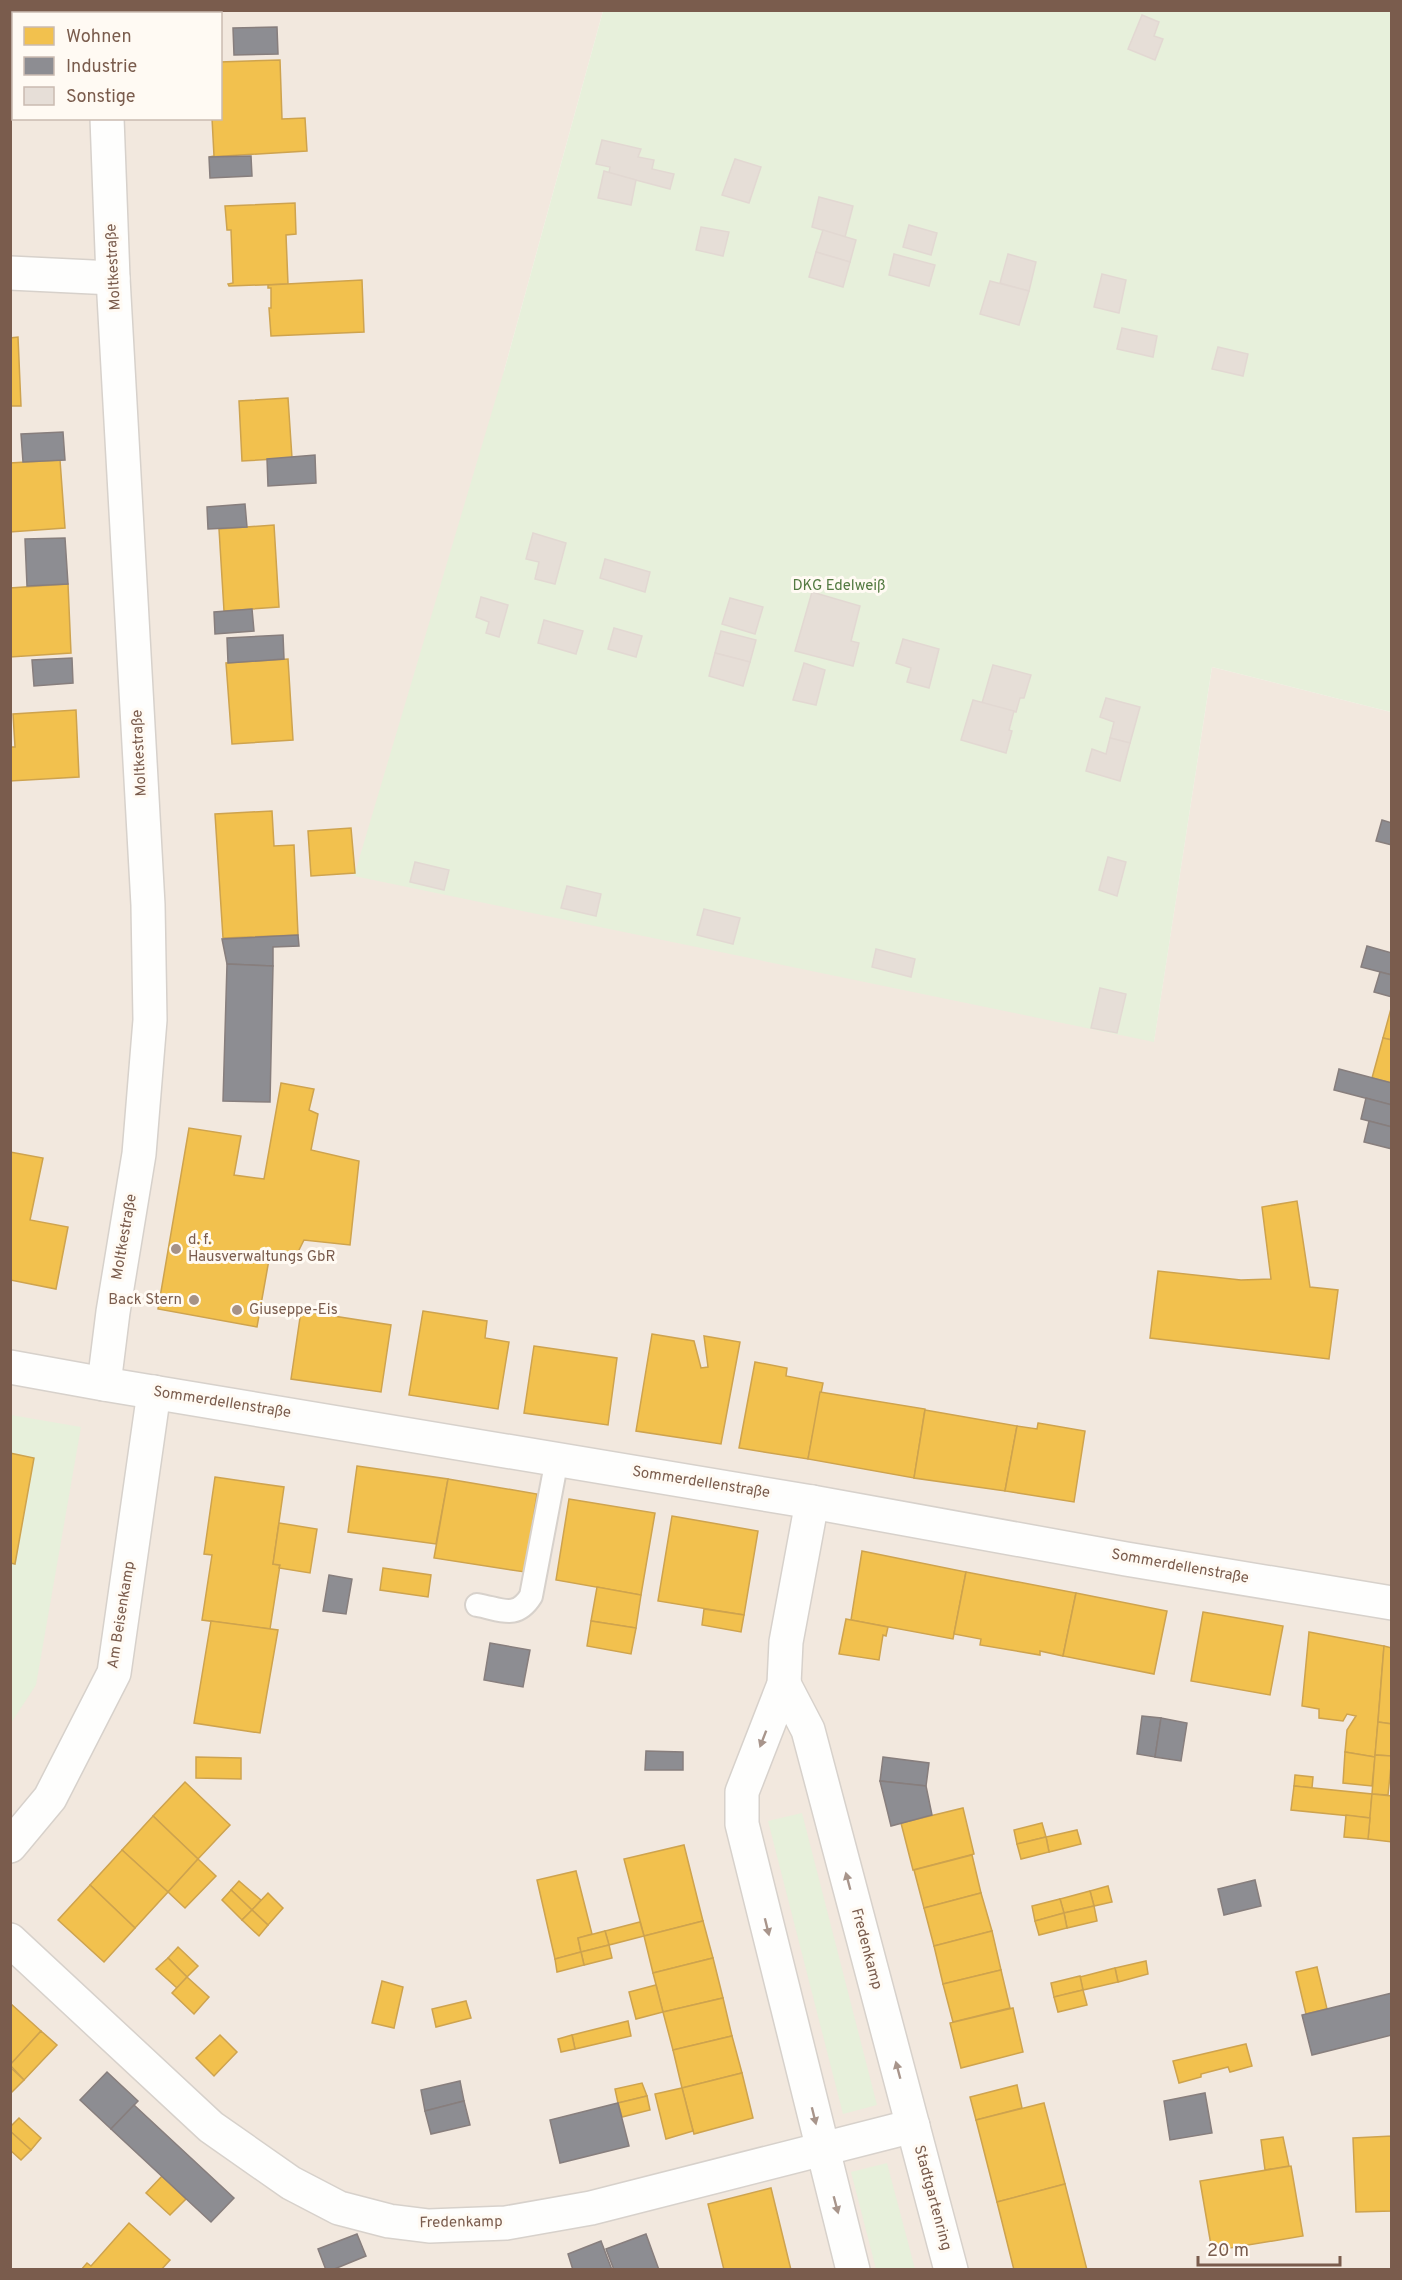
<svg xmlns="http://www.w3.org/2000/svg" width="1402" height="2280" font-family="Overpass,sans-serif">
  <rect width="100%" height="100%" fill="#f9f5f0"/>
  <path fill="#f2e8de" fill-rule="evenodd" d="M11,11H603L504,371L1154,1041L1212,667L1391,712V2269L11,2270ZM14,14H220V118H14Z"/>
  <g fill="#e7f0db">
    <path d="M603,11H1391V712L1212,667L1154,1042L354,876L504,371Z"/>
    <path d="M11,1415L81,1427L36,1685L11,1723Z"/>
    <path d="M802,1813L877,2105L843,2114L768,1821Z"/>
    <path d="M887,2163L915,2269H876L851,2172Z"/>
  </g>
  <g fill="#f2c14e" stroke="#cea34e" stroke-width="1.5">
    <path d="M39,12V14H14V81H10V13Z"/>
    <path d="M280,60L282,119L305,118L307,151L209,157L214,156L212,118H220V62Z"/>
    <path d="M295,203L296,234L286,235L288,284L229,286L228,284L233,283L231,230H227L225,206Z"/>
    <path d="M362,280L364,332L271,336L269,308H271V288H268V285Z"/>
    <path d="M18,337L21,406H10V338Z"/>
    <path d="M288,398L292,458L242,461L239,401Z"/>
    <path d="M60,460L65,528L10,532V463Z"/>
    <path d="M274,525L279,607L224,611L219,529Z"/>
    <path d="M68,584L71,653L10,657V588Z"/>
    <path d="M288,659L293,740L232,744L226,663Z"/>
    <path d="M76,710L79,777L10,781V747H15L13,714Z"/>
    <path d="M272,811L274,846L294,845L298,935L223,938L215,814Z"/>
    <path d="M351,828L355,873L311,876L308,831Z"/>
    <path d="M1392,1005V1040L1383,1038Z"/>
    <path d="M1383,1038L1392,1040V1083L1372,1078Z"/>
    <path d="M281,1083L314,1089L309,1110L318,1114L311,1150L359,1161L350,1245L304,1240L296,1256L270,1254L257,1327L158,1309L189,1128L241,1136L234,1175L264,1179Z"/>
    <path d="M10,1152L43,1158L30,1220L68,1227L56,1289L10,1280Z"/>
    <path d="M1297,1201L1310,1287L1338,1290L1329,1359L1150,1338L1158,1271L1241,1280L1271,1279L1262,1207Z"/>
    <path d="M301,1311L391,1325L381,1392L291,1379Z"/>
    <path d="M423,1311L487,1321L485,1338L509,1342L498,1409L409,1395Z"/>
    <path d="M652,1334L694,1341L701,1368L708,1367L704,1336L740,1342L721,1444L636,1431Z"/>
    <path d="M534,1346L617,1358L608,1425L524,1413Z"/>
    <path d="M755,1362L787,1368L786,1376L823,1383L808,1459L739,1448Z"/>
    <path d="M820,1392L925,1409L914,1478L808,1459Z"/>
    <path d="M925,1410L1017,1426L1005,1491L914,1478Z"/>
    <path d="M1038,1423L1085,1431L1074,1502L1005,1491L1017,1426L1037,1429Z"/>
    <path d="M10,1453L34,1458L15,1564L10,1563Z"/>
    <path d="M357,1466L448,1479L436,1544L348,1532Z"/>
    <path d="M215,1477L284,1487L273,1564L280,1565L270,1629L202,1620L212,1555L204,1554Z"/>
    <path d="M448,1479L537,1494L525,1572L434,1558Z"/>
    <path d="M569,1499L655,1513L641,1595L556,1580Z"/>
    <path d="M672,1516L758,1531L744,1615L658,1601Z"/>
    <path d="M279,1523L317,1529L310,1573L279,1568L280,1565L273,1564Z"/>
    <path d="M862,1551L966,1572L953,1639L851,1620Z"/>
    <path d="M383,1568L431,1575L428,1597L380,1590Z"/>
    <path d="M966,1572L1076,1593L1063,1656L1040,1651V1655L980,1645L981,1639L954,1634Z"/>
    <path d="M597,1587L641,1595L636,1628L591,1621Z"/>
    <path d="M1076,1593L1167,1611L1154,1674L1063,1656Z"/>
    <path d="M704,1609L744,1615L741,1632L702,1625Z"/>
    <path d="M1203,1612L1283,1626L1270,1695L1191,1681Z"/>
    <path d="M846,1619L888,1627L886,1636L883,1635L879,1660L839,1654Z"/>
    <path d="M211,1621L278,1630L260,1733L194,1723Z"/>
    <path d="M591,1621L636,1628L631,1654L587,1646Z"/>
    <path d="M1309,1632L1384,1646L1375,1757L1345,1752L1347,1730L1356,1716L1347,1714L1343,1721L1319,1718V1709L1302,1706Z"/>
    <path d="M1384,1646L1392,1648V1724L1378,1722Z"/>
    <path d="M1378,1722L1392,1724L1391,1756L1375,1755Z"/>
    <path d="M1345,1752L1375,1757L1372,1786L1343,1783Z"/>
    <path d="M1375,1755L1392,1756L1388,1795L1372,1794Z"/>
    <path d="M196,1757L241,1758V1779L196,1778Z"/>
    <path d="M1295,1775L1313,1777L1312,1788L1294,1786Z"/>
    <path d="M185,1782L230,1825L198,1859L153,1816Z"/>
    <path d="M1294,1786L1372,1794L1370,1818L1291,1810Z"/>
    <path d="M1372,1794L1392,1796V1842L1368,1839Z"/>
    <path d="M963,1808L974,1854L913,1870L901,1823Z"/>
    <path d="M1346,1815L1370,1818L1368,1839L1344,1837Z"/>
    <path d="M153,1816L198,1859L168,1892L122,1850Z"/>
    <path d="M1042,1823L1046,1837L1017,1844L1014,1830Z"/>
    <path d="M1077,1830L1081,1844L1049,1852L1046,1837Z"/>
    <path d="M1046,1837L1049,1852L1021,1859L1017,1844Z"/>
    <path d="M684,1845L703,1921L644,1936L624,1859Z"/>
    <path d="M122,1850L168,1892L135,1928L90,1885Z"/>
    <path d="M972,1855L981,1893L924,1908L914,1870Z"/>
    <path d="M198,1859L216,1876L185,1908L168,1892Z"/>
    <path d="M576,1871L592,1934L578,1938L581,1952L555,1959L537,1880Z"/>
    <path d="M239,1881L261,1900L252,1910L231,1890Z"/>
    <path d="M90,1885L135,1928L104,1962L58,1920Z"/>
    <path d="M1108,1886L1112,1902L1094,1906L1090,1891Z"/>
    <path d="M231,1890L252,1910L242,1920L222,1900Z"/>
    <path d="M1090,1891L1094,1906L1064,1913L1060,1899Z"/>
    <path d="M268,1893L283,1908L268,1925L252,1910Z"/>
    <path d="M981,1893L992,1931L934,1946L924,1908Z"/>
    <path d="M1060,1899L1064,1913L1035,1921L1032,1906Z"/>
    <path d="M1094,1906L1097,1921L1067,1928L1064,1913Z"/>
    <path d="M252,1910L268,1925L259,1936L242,1920Z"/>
    <path d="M1064,1913L1067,1928L1039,1935L1035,1921Z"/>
    <path d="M703,1921L713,1958L653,1973L644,1936Z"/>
    <path d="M640,1922L644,1936L609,1945L605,1931Z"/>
    <path d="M605,1931L609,1945L581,1952L578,1938Z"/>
    <path d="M992,1931L1001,1970L943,1984L934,1946Z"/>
    <path d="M609,1945L612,1958L584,1965L581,1952Z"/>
    <path d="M178,1947L198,1966L187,1977L168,1958Z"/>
    <path d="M581,1952L584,1965L557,1972L555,1959Z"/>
    <path d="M168,1958L187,1977L177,1988L156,1969Z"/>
    <path d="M713,1958L723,1998L663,2012L653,1973Z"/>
    <path d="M1146,1961L1148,1974L1118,1982L1115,1968Z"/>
    <path d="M1317,1967L1327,2009L1306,2014L1296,1972Z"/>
    <path d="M1115,1968L1118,1982L1083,1990L1080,1977Z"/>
    <path d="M1001,1970L1010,2008L953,2022L943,1984Z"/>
    <path d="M1080,1976L1083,1990L1054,1997L1051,1983Z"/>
    <path d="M187,1977L209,1997L194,2014L172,1993Z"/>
    <path d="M382,1981L403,1987L394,2028L372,2023Z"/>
    <path d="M656,1985L663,2012L636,2019L629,1992Z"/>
    <path d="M1083,1990L1087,2005L1058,2012L1054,1997Z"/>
    <path d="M723,1998L732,2036L673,2050L663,2012Z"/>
    <path d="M466,2001L471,2018L436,2027L432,2009Z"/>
    <path d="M10,2003L41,2031L10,2065Z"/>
    <path d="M1013,2008L1023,2052L961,2068L950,2023Z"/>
    <path d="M628,2021L631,2036L575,2049L572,2035Z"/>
    <path d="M41,2031L57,2045L24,2080L10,2065Z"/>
    <path d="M220,2035L237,2052L214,2076L196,2058Z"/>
    <path d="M572,2035L575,2049L561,2052L558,2039Z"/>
    <path d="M732,2036L742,2073L682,2088L673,2050Z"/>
    <path d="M1246,2044L1252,2066L1230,2072L1228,2067L1201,2074V2077L1179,2083L1173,2061Z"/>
    <path d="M10,2067L24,2080L10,2094Z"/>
    <path d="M742,2073L753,2118L694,2134L682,2088Z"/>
    <path d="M642,2083L647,2096L618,2103L615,2089Z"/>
    <path d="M1017,2085L1022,2108L976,2120L970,2097Z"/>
    <path d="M682,2088L693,2131L666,2139L655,2094Z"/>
    <path d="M647,2096L650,2110L622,2117L618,2103Z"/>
    <path d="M1044,2103L1065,2184L997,2202L976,2120Z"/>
    <path d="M19,2118L41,2138L31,2150L10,2131V2127Z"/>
    <path d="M10,2131L31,2150L21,2160L10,2150Z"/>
    <path d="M1392,2136V2211L1356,2212L1353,2138Z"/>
    <path d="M1283,2137L1289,2166L1265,2170L1261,2140Z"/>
    <path d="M1291,2166L1303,2236L1212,2251L1200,2181Z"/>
    <path d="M162,2176L186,2199L170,2215L146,2193Z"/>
    <path d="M1065,2184L1087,2270H1014L997,2202Z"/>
    <path d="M771,2188L791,2270H724L708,2204Z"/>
    <path d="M129,2223L170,2260L161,2270H81L87,2263L91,2266Z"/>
  </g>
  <g fill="#8d8d92" stroke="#877e7d" stroke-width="1.5">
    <path d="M277,27L278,54L234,55L233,28Z"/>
    <path d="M251,156L252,176L210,178L209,157Z"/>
    <path d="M63,432L65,460L23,462L21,434Z"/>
    <path d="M315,455L316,483L268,486L267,459Z"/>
    <path d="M245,504L247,527L208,529L207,507Z"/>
    <path d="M65,538L68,584L27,586L25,539Z"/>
    <path d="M252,609L254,631L215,634L214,612Z"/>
    <path d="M283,635L284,659L228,663L227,638Z"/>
    <path d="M72,658L73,683L34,686L32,660Z"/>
    <path d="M1382,820L1392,823V845L1376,841Z"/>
    <path d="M298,935L299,946L273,947V966L227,964L222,939Z"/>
    <path d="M1367,946L1392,953V975L1361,967Z"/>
    <path d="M227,964L273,966L270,1102L223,1101Z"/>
    <path d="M1380,972L1392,975V997L1374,992Z"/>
    <path d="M1339,1069L1392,1083V1105L1334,1090Z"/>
    <path d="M1366,1098L1392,1105V1127L1361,1119Z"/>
    <path d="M1369,1121L1392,1127V1149L1364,1142Z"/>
    <path d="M329,1575L352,1579L346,1614L323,1611Z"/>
    <path d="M490,1643L530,1650L523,1687L484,1680Z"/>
    <path d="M1142,1716L1161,1718L1155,1757L1137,1754Z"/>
    <path d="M1161,1718L1187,1723L1181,1761L1155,1757Z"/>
    <path d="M646,1751L683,1752V1770H645Z"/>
    <path d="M883,1757L929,1763L926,1786L880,1781Z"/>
    <path d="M880,1781L926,1786L932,1815L891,1826Z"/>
    <path d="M1255,1880L1261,1906L1224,1915L1218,1889Z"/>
    <path d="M1392,1993V2035L1312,2055L1302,2015Z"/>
    <path d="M107,2072L138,2101L111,2129L80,2100Z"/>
    <path d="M460,2081L464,2101L425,2111L421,2090Z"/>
    <path d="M1205,2093L1212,2133L1170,2140L1164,2101Z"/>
    <path d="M464,2101L470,2125L431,2134L425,2111Z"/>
    <path d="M618,2103L629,2146L560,2163L550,2120Z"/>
    <path d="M134,2105L234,2198L211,2222L111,2129Z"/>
    <path d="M357,2234L366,2256L332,2270H326L318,2249Z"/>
    <path d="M646,2234L659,2270H614L606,2249Z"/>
    <path d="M601,2241L612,2270H573L568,2254Z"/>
  </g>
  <g fill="#e6ded7" stroke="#e2d8d2" stroke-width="1.5">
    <path d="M1142,15L1159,22L1154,36L1163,39L1155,60L1128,49Z"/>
    <path d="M602,140L641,149L638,157L654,160L652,169L674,174L670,189L609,173L610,167L596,164Z"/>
    <path d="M735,159L761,167L749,203L722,195Z"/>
    <path d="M604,171L636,180L631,205L598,198Z"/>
    <path d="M819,197L853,206L845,237L812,227Z"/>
    <path d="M909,225L937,233L931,255L903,247Z"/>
    <path d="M701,227L729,232L723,256L696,250Z"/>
    <path d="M823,230L856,240L850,262L816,252Z"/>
    <path d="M816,252L850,262L843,287L809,277Z"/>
    <path d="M894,254L935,265L929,286L889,275Z"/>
    <path d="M1008,254L1036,262L1029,291L1000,283Z"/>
    <path d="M1102,274L1126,280L1119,313L1094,307Z"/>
    <path d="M990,281L1029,291L1019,325L980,314Z"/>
    <path d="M1122,328L1157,336L1153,357L1117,349Z"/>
    <path d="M1218,347L1248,354L1243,376L1212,369Z"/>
    <path d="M533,533L566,543L555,584L535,579L539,562L526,559Z"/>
    <path d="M605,559L650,572L645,592L600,578Z"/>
    <path d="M812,592L860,606L851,641L859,643L853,666L795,651Z"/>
    <path d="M481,597L508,605L499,637L486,633L489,622L476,617Z"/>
    <path d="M730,598L763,607L755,634L722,624Z"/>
    <path d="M544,620L583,631L576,654L538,643Z"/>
    <path d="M614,628L642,636L636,657L608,649Z"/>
    <path d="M721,631L756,640L750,662L715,653Z"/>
    <path d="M903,639L939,649L929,688L907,682L911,668L896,663Z"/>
    <path d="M715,653L750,662L743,686L709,676Z"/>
    <path d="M804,663L825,670L816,705L793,700Z"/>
    <path d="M993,665L1031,675L1024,698H1020L1016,712L982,703Z"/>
    <path d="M1106,698L1140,707L1130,743L1110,738L1114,722L1100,717Z"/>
    <path d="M973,700L1014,711L1009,730L1012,731L1006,753L961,740Z"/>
    <path d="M1110,738L1130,743L1120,781L1086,771L1092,749L1106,754Z"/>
    <path d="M1108,857L1126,862L1117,896L1099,890Z"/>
    <path d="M415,862L449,870L444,890L410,882Z"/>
    <path d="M567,886L601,894L596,916L561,908Z"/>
    <path d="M704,909L740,918L733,944L697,935Z"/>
    <path d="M876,949L915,959L911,977L872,967Z"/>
    <path d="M1100,988L1126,994L1117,1033L1091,1028Z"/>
  </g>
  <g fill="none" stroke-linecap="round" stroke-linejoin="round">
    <g stroke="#d7d1cb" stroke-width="26">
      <path id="service" d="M477,1605C501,1609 516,1620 531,1596L557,1459"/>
    </g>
    <g stroke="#d7d1cb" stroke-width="36">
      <g id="minor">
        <path d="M103,10V14"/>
        <path d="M10,273L113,278"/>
        <path d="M10,1367L104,1384L812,1502L1126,1559L1392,1603"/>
        <path d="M104,1384L113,1312L139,1154L150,1020L148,905L113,278L107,118"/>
        <path d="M812,1502L786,1642L784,1684L742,1792V1824L853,2270"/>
        <path d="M784,1684L808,1730L951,2270"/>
        <path d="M10,1846L50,1798L114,1673L154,1392"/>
        <path d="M10,1940L211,2127L291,2183L339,2208L389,2221L429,2226L506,2223L591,2208L913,2126"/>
      </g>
    </g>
    <use href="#service" stroke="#fefefd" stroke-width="22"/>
    <use href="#minor" stroke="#fefefd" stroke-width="33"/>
  </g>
  <defs><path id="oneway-solid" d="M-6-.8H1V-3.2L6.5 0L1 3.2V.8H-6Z" transform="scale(1.5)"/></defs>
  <g fill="#a8958b">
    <use href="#oneway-solid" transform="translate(763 1739) rotate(111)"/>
    <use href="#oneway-solid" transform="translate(848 1881) rotate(-105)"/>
    <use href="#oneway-solid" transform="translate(767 1927) rotate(76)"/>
    <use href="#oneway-solid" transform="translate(898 2070) rotate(-105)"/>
    <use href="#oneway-solid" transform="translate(814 2116) rotate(76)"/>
    <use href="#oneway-solid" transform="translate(836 2205) rotate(75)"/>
  </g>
  <g fill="#a69286" stroke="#fffaf3" stroke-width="2">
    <circle cx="176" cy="1249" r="6"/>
    <circle cx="194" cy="1300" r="6"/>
    <circle cx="237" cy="1310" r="6"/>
  </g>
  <g text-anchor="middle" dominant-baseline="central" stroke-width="6" stroke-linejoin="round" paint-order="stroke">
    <g font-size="15" fill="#7a5c4d" stroke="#fffaf3">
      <text transform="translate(114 267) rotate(-93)">Moltkestraße</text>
      <text transform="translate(140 753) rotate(-93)">Moltkestraße</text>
      <text transform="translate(125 1237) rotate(-80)">Moltkestraße</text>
      <text transform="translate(222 1403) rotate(9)">Sommerdellenstraße</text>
      <text transform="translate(701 1483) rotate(9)">Sommerdellenstraße</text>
      <text transform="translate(1180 1567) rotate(10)">Sommerdellenstraße</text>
      <text transform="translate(122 1615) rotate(-81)">Am Beisenkamp</text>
      <text transform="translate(866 1949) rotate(75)">Fredenkamp</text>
      <text transform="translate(932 2198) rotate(75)">Stadtgartenring</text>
      <text transform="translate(461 2223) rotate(-1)">Fredenkamp</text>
    </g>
    <g font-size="15" fill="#537a41" stroke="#fffaf3">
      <text x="839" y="586">DKG Edelweiß</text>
    </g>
    <g font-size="15" fill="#7a5c4d" stroke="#fffaf3" text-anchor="start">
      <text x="188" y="1240">d. f.<tspan x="188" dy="17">Hausverwaltungs GbR</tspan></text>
      <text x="182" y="1300" text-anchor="end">Back Stern</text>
      <text x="249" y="1310">Giuseppe-Eis</text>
    </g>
  </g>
  <rect width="1402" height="2280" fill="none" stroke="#7a5c4d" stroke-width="24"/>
  <rect x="12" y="12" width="210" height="108" fill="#fffaf3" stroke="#cabbb1" stroke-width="1.5"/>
  <rect x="24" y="27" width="30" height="18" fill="#f2c14e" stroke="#cabbb1" stroke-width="1.5"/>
  <text x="66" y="42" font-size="18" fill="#7a5c4d">Wohnen</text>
  <rect x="24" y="57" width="30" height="18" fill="#8d8d92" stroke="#cabbb1" stroke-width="1.5"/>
  <text x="66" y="72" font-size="18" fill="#7a5c4d">Industrie</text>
  <rect x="24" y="87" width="30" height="18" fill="#e6ded7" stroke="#cabbb1" stroke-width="1.5"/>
  <text x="66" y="102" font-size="18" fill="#7a5c4d">Sonstige</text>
  <path d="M1198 2256v9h142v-9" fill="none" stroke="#7a5c4d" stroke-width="3"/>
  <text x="1207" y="2256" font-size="18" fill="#7a5c4d" stroke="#fffaf3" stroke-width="4.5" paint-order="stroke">20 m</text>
</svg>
